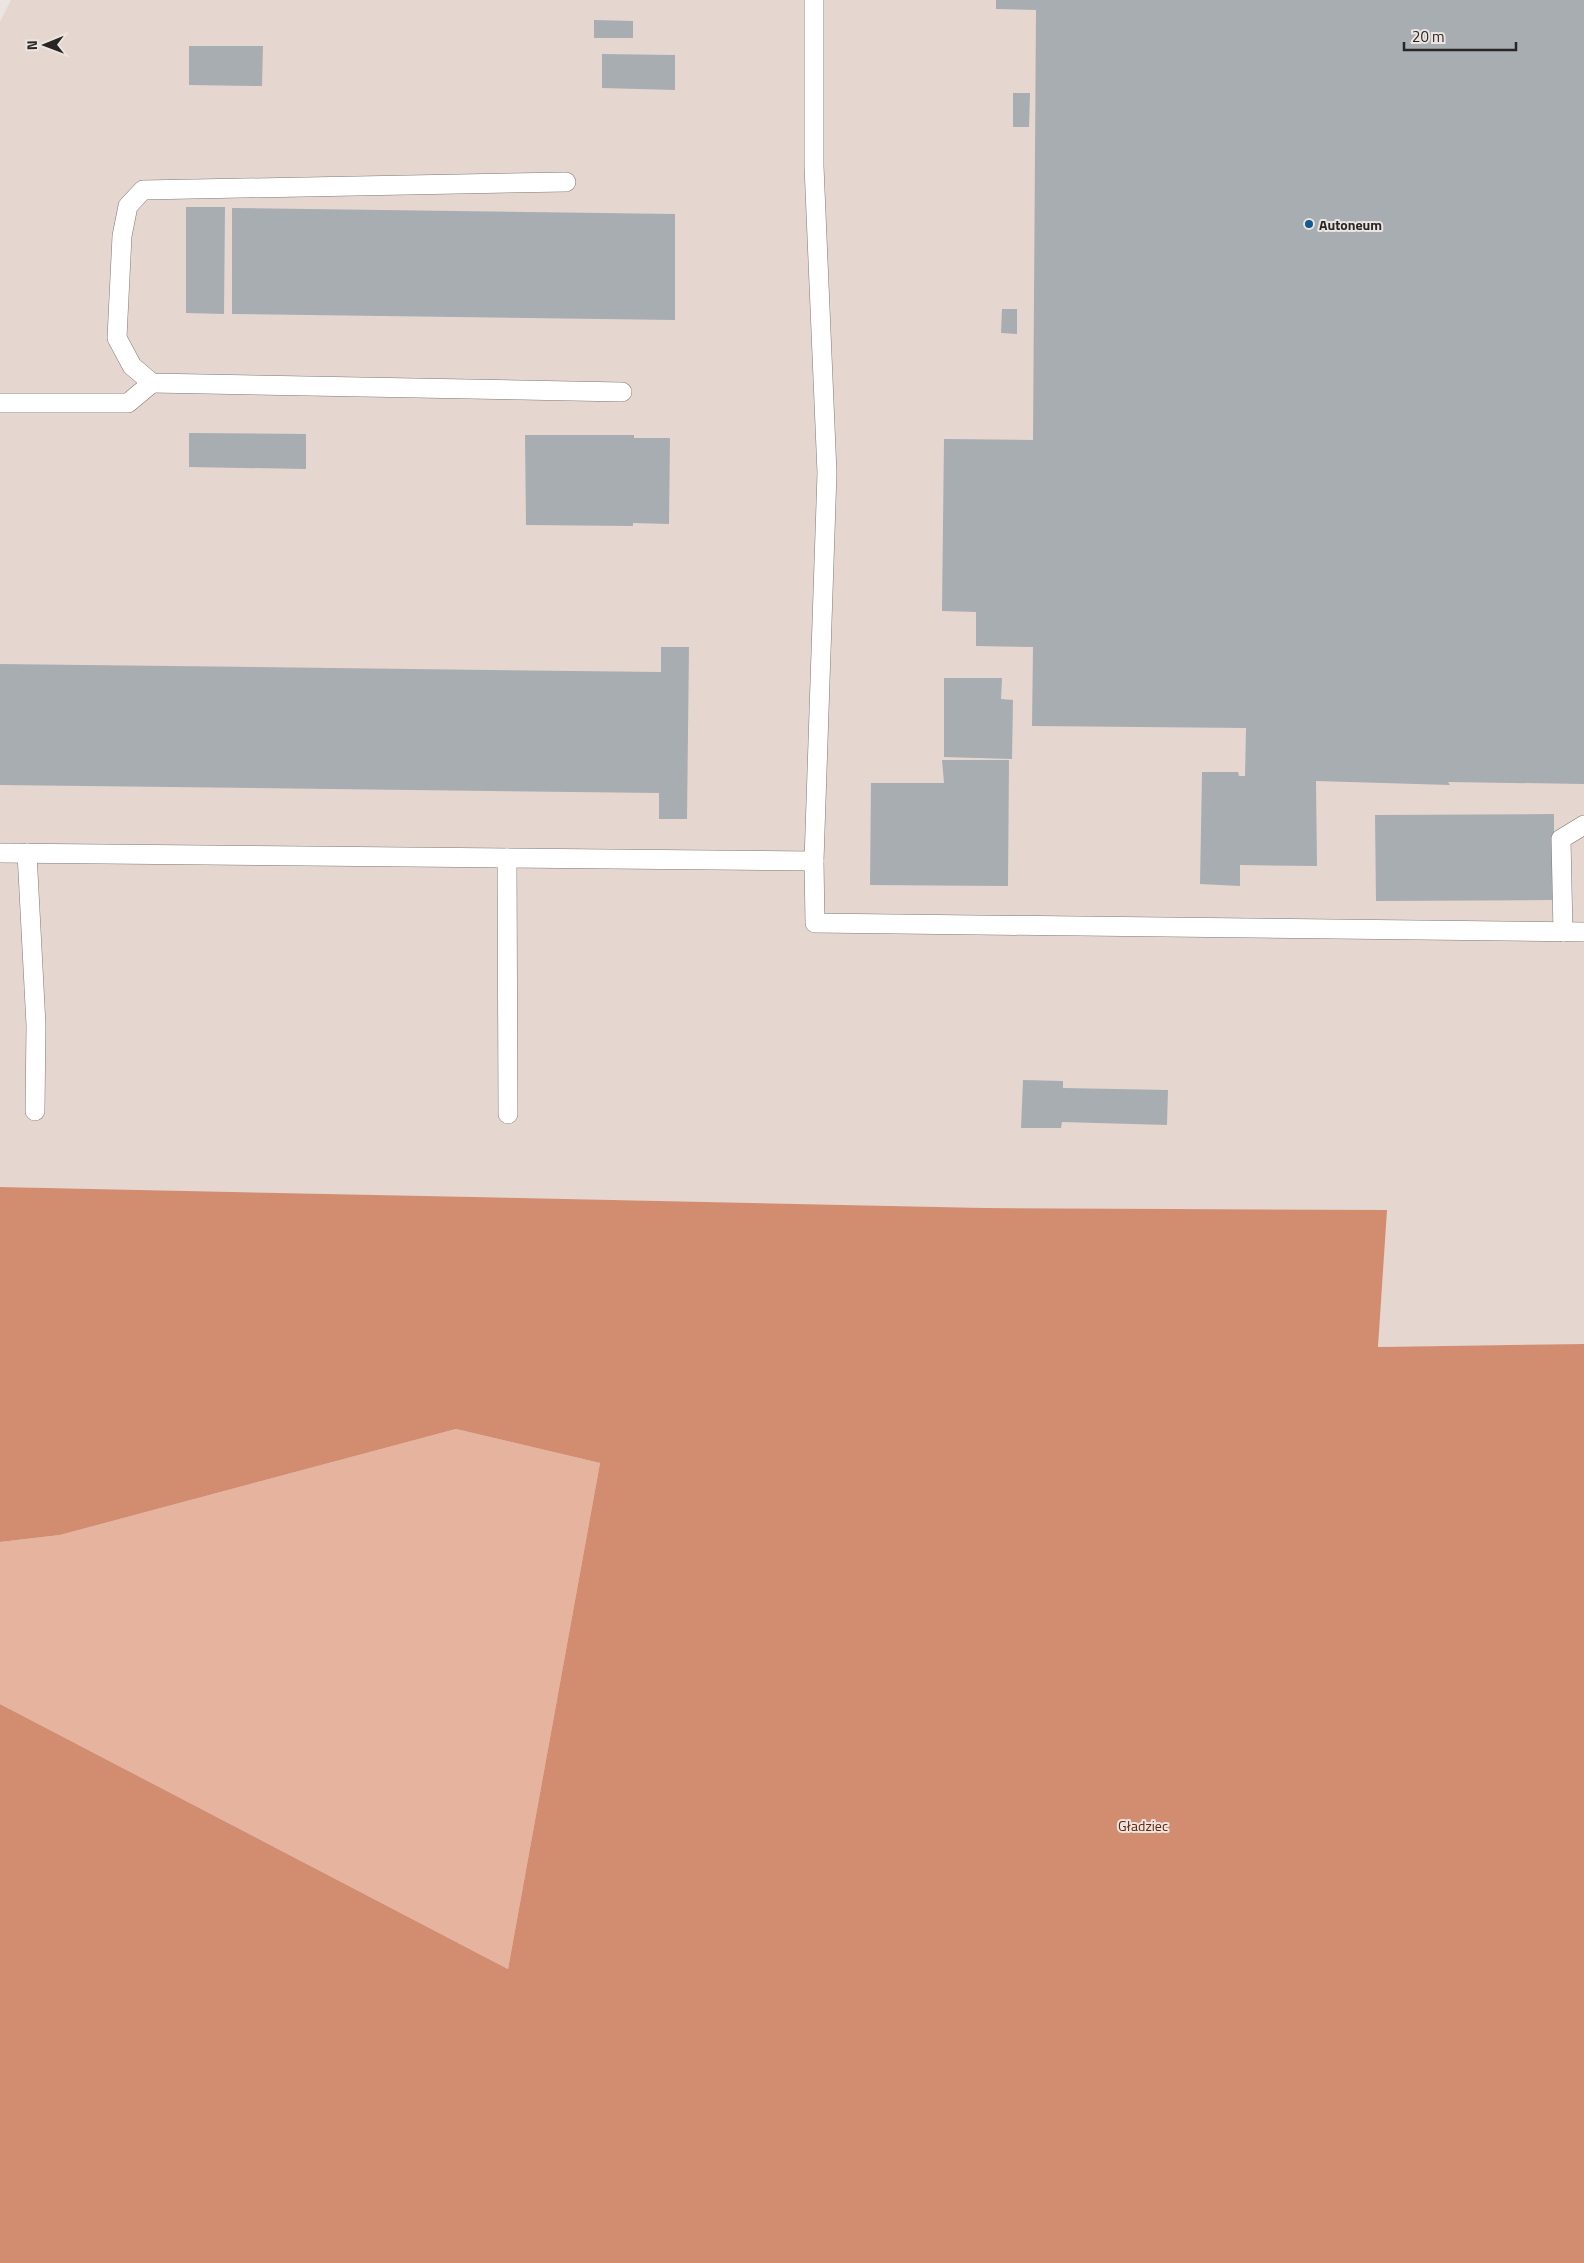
<svg xmlns="http://www.w3.org/2000/svg" width="1584" height="2263" font-family="'Titillium Web',sans-serif">
  <rect width="100%" height="100%" fill="#ebe4e1"/>
  <path fill="#e6d6d0" d="M11,0H1584V1344L1378,1347L1386,1210L985,1208L0,1187V22Z"/>
  <path fill="#e5b39e" d="M456,1429L600,1463L508,1969L0,1704V1542L60,1535Z"/>
  <path fill="#d28d71" d="M0,1187L985,1208L1387,1210L1378,1347L1584,1344V2263H0V1704L508,1969L600,1463L456,1429L60,1535L0,1542Z"/>
  <g fill="#a8adb2">
    <path d="M996,0H1584V784L1448,782L1450,785L1316,781L1317,866L1240,865V886L1200,884L1202,772H1238L1239,776H1245L1246,728L1032,726L1033,647L976,646V612L942,611L944,439L1033,440L1036,10L996,9Z"/>
    <path d="M594,20L633,21V38H594Z"/>
    <path d="M189,46H263L262,86L189,85Z"/>
    <path d="M602,54L675,55V90L602,88Z"/>
    <path d="M1013,93H1030L1029,127H1013Z"/>
    <path d="M186,207H225L224,314L186,313Z"/>
    <path d="M232,208L675,214V320L232,314Z"/>
    <path d="M1002,309H1017V334L1001,333Z"/>
    <path d="M189,433L306,434V469L189,467Z"/>
    <path d="M525,435H634V438H670L669,524L633,523V526L526,525Z"/>
    <path d="M661,647H689L687,819H659V793L0,785V664L661,672Z"/>
    <path d="M944,678H1002L1001,699L1013,700L1012,759L944,757Z"/>
    <path d="M942,760H1009L1008,886L870,885L871,783H944Z"/>
    <path d="M1554,814V900L1376,901L1375,815Z"/>
    <path d="M1023,1080L1063,1081V1088L1168,1090L1167,1125L1062,1122L1061,1128H1021Z"/>
  </g>
  <g fill="none" stroke-linecap="round" stroke-linejoin="round">
    <g stroke="#7e7875" stroke-width="20">
      <g id="service">
        <path d="M814,0V166L827,473L814,861L815,923L1584,932"/>
        <path d="M566,182L143,190L128,206L122,236L117,338L132,366L152,383L622,392"/>
        <path d="M0,403H128L152,383"/>
        <path d="M0,853L814,861"/>
        <path d="M27,853L36,1025L35,1111"/>
        <path d="M507,858L508,1114"/>
        <path d="M1563,932L1561,839L1584,825"/>
      </g>
    </g>
    <use href="#service" stroke="#fff" stroke-width="19"/>
  </g>
  <circle fill="#135a8e" stroke="#ebe4e1" stroke-width="2" cx="1309" cy="224" r="5"/>
  <g text-anchor="middle" dominant-baseline="central" stroke-width="4" stroke-linejoin="round" paint-order="stroke">
    <g font-size="14" font-weight="bold" fill="#282625" stroke="#ebe4e1" text-anchor="start">
      <text x="1319" y="224">Autoneum</text>
    </g>
    <g font-size="14" fill="#632505" stroke="#ebe4e1">
      <text x="1143" y="1825">Gładziec</text>
    </g>
  </g>
  <g transform="translate(45 45) rotate(269)" stroke="#ebe4e1" stroke-width="4" paint-order="stroke">
  <path d="M0-4L9 19L0 12L-9 19Z" fill="#282625"/>
  <text y="-8" font-size="14" font-weight="bold" text-anchor="middle" fill="#282625">N</text>
  </g>
  <path d="M1404 42v8h112v-8" fill="none" stroke="#282625" stroke-width="2.5"/>
  <text x="1412" y="42" font-size="15" fill="#282625" stroke="#ebe4e1" stroke-width="4" paint-order="stroke">20 m</text>
</svg>
